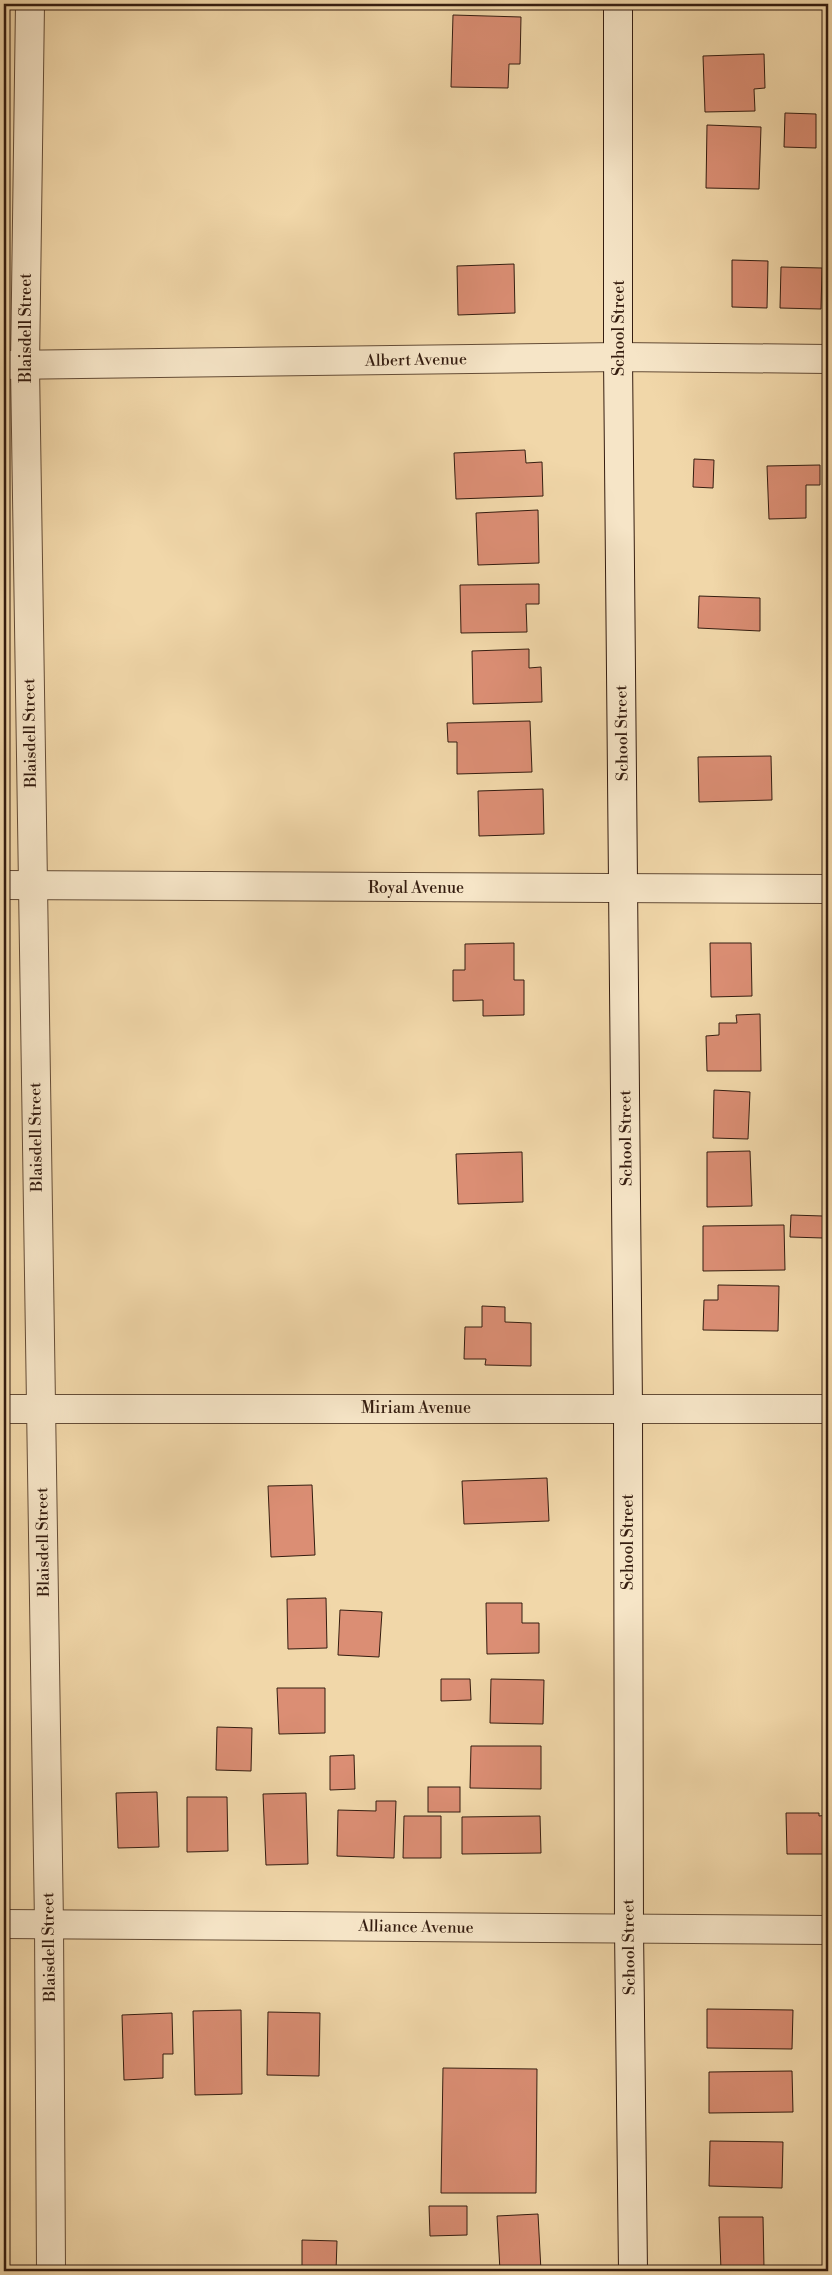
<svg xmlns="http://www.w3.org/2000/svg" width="832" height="2275" font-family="'Libre Bodoni',serif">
  <rect width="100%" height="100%" fill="#f1d7a9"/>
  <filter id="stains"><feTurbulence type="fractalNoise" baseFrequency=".004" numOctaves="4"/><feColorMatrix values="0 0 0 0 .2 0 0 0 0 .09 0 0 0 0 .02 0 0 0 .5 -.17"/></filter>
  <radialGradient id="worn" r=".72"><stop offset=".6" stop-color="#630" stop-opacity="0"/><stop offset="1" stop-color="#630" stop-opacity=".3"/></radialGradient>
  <g fill="#db8e74" stroke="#351d10">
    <path d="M249,4H296V7L249,8Z"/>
    <path d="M453,15L521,17L520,64H509L508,88L451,87Z"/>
    <path d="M764,54L765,88L754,89L755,111L705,112L703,56Z"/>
    <path d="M785,113L816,114V148L784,147Z"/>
    <path d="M707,125L761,127L759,189L706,188Z"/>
    <path d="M732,260L768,261L767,308L732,307Z"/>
    <path d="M514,264L515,313L458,315L457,266Z"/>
    <path d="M781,267L822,268L821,309L780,308Z"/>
    <path d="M525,450L526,463L542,462L543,496L456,499L454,453Z"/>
    <path d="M694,459L714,460L713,488L693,487Z"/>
    <path d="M820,465V485H806V518L769,519L767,466Z"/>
    <path d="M538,510L539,563L478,565L476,513Z"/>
    <path d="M539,584V604H526L527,632L461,633L460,585Z"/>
    <path d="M699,596L760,598V631L698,628Z"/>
    <path d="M529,649V668L541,667L542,702L473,704L472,651Z"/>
    <path d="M530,721L532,772L457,774V742H448L447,723Z"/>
    <path d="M771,756L772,800L699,802L698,757Z"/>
    <path d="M543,789L544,834L479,836L478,791Z"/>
    <path d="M514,943V980H524V1015L483,1016V1000L453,1001V970H465V944Z"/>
    <path d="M710,943H751L752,996L711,997Z"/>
    <path d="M760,1014L761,1071H707L706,1036L719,1035V1023H737L736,1015Z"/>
    <path d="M714,1090L750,1092L748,1139L713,1138Z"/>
    <path d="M750,1151L752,1206L707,1207V1152Z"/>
    <path d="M522,1152L523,1202L458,1204L456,1154Z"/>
    <path d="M791,1215L823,1216V1238L790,1237Z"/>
    <path d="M784,1225L785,1270L703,1271V1226Z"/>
    <path d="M718,1285L779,1286L778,1331L703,1330L704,1300H718Z"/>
    <path d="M482,1306L505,1307V1322L531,1323V1366L485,1365L486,1359H464L465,1327H482Z"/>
    <path d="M547,1478L549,1521L464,1524L462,1481Z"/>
    <path d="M312,1485L315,1555L271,1557L268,1486Z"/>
    <path d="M326,1598L327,1648L288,1649L287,1599Z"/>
    <path d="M486,1603H522V1623H539V1653L487,1654Z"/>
    <path d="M340,1610L382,1612L379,1657L338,1655Z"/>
    <path d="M441,1679H470L471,1700L441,1701Z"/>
    <path d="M491,1679L544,1680L543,1724L490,1723Z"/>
    <path d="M277,1688H325V1733L279,1734Z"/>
    <path d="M217,1727L252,1728L251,1771L216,1770Z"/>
    <path d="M471,1746H541V1789L470,1788Z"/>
    <path d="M354,1755L355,1789L330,1790V1756Z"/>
    <rect x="428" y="1787" width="32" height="25"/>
    <path d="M157,1792L159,1847L118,1848L116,1793Z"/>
    <path d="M306,1793L308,1864L266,1865L263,1794Z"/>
    <path d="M187,1797H227L228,1851L187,1852Z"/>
    <path d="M376,1801H396L394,1858L337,1856L338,1810L376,1811Z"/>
    <path d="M786,1813H819V1816L828,1815V1854H787Z"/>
    <path d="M404,1816H441V1858H403Z"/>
    <path d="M540,1816L541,1853L462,1854V1817Z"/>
    <path d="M707,2009L793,2010L792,2049L707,2048Z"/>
    <path d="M241,2010L242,2094L195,2095L193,2011Z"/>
    <path d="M268,2012L320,2013L319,2076L267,2075Z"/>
    <path d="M172,2013L173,2054H163V2078L124,2080L122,2015Z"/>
    <path d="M443,2068L537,2069L536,2193H441Z"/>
    <path d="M792,2071L793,2112L709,2113V2072Z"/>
    <path d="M710,2141L783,2142L782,2188L709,2186Z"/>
    <path d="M429,2206H467V2235L430,2236Z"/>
    <path d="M538,2214L541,2271H500L497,2216Z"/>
    <path d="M719,2217H763L764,2268L721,2270Z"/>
    <path d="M302,2240L337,2241L336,2271H302Z"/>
  </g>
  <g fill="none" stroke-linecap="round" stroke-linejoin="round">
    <g stroke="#644c36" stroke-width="30">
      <g id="street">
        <path d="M30,4L25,366L49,1924L51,2271"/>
        <path d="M4,365L618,357L828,359"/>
        <path d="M4,885L828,889"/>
        <path d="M4,1409H828"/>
        <path d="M4,1924L828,1930"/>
      </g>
    </g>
    <g stroke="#351d10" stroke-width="30">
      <path id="secondary" d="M618,4V357L628,1408L629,1929L633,2271"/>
    </g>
    <use href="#street" stroke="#f6e5c7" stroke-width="28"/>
    <use href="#secondary" stroke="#f6e5c7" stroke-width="28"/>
  </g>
  <g text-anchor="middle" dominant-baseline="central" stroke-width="4" stroke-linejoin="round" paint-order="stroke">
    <g font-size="16" fill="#351d10" stroke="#f6e5c7">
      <text transform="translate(26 328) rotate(-90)">Blaisdell Street</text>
      <text transform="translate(619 328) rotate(-90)">School Street</text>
      <text transform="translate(416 360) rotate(-1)">Albert Avenue</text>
      <text transform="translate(30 733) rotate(-91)">Blaisdell Street</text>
      <text transform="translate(622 733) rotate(-91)">School Street</text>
      <text x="416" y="888">Royal Avenue</text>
      <text transform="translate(36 1137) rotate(-91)">Blaisdell Street</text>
      <text transform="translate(626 1138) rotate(-91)">School Street</text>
      <text x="416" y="1408">Miriam Avenue</text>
      <text transform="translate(43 1542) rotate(-91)">Blaisdell Street</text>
      <text transform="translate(628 1542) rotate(-90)">School Street</text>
      <text transform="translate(416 1927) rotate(1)">Alliance Avenue</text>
      <text transform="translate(49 1947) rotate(-91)">Blaisdell Street</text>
      <text transform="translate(629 1947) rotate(-91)">School Street</text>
    </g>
  </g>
  <rect width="832" height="2275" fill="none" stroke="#f1d7a9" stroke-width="20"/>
  <rect x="5" y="5" width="822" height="2265" fill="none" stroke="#351d10" stroke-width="2.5"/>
  <rect x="10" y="10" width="812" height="2255" fill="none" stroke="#351d10"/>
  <rect width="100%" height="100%" filter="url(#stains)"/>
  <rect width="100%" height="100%" fill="url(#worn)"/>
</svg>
